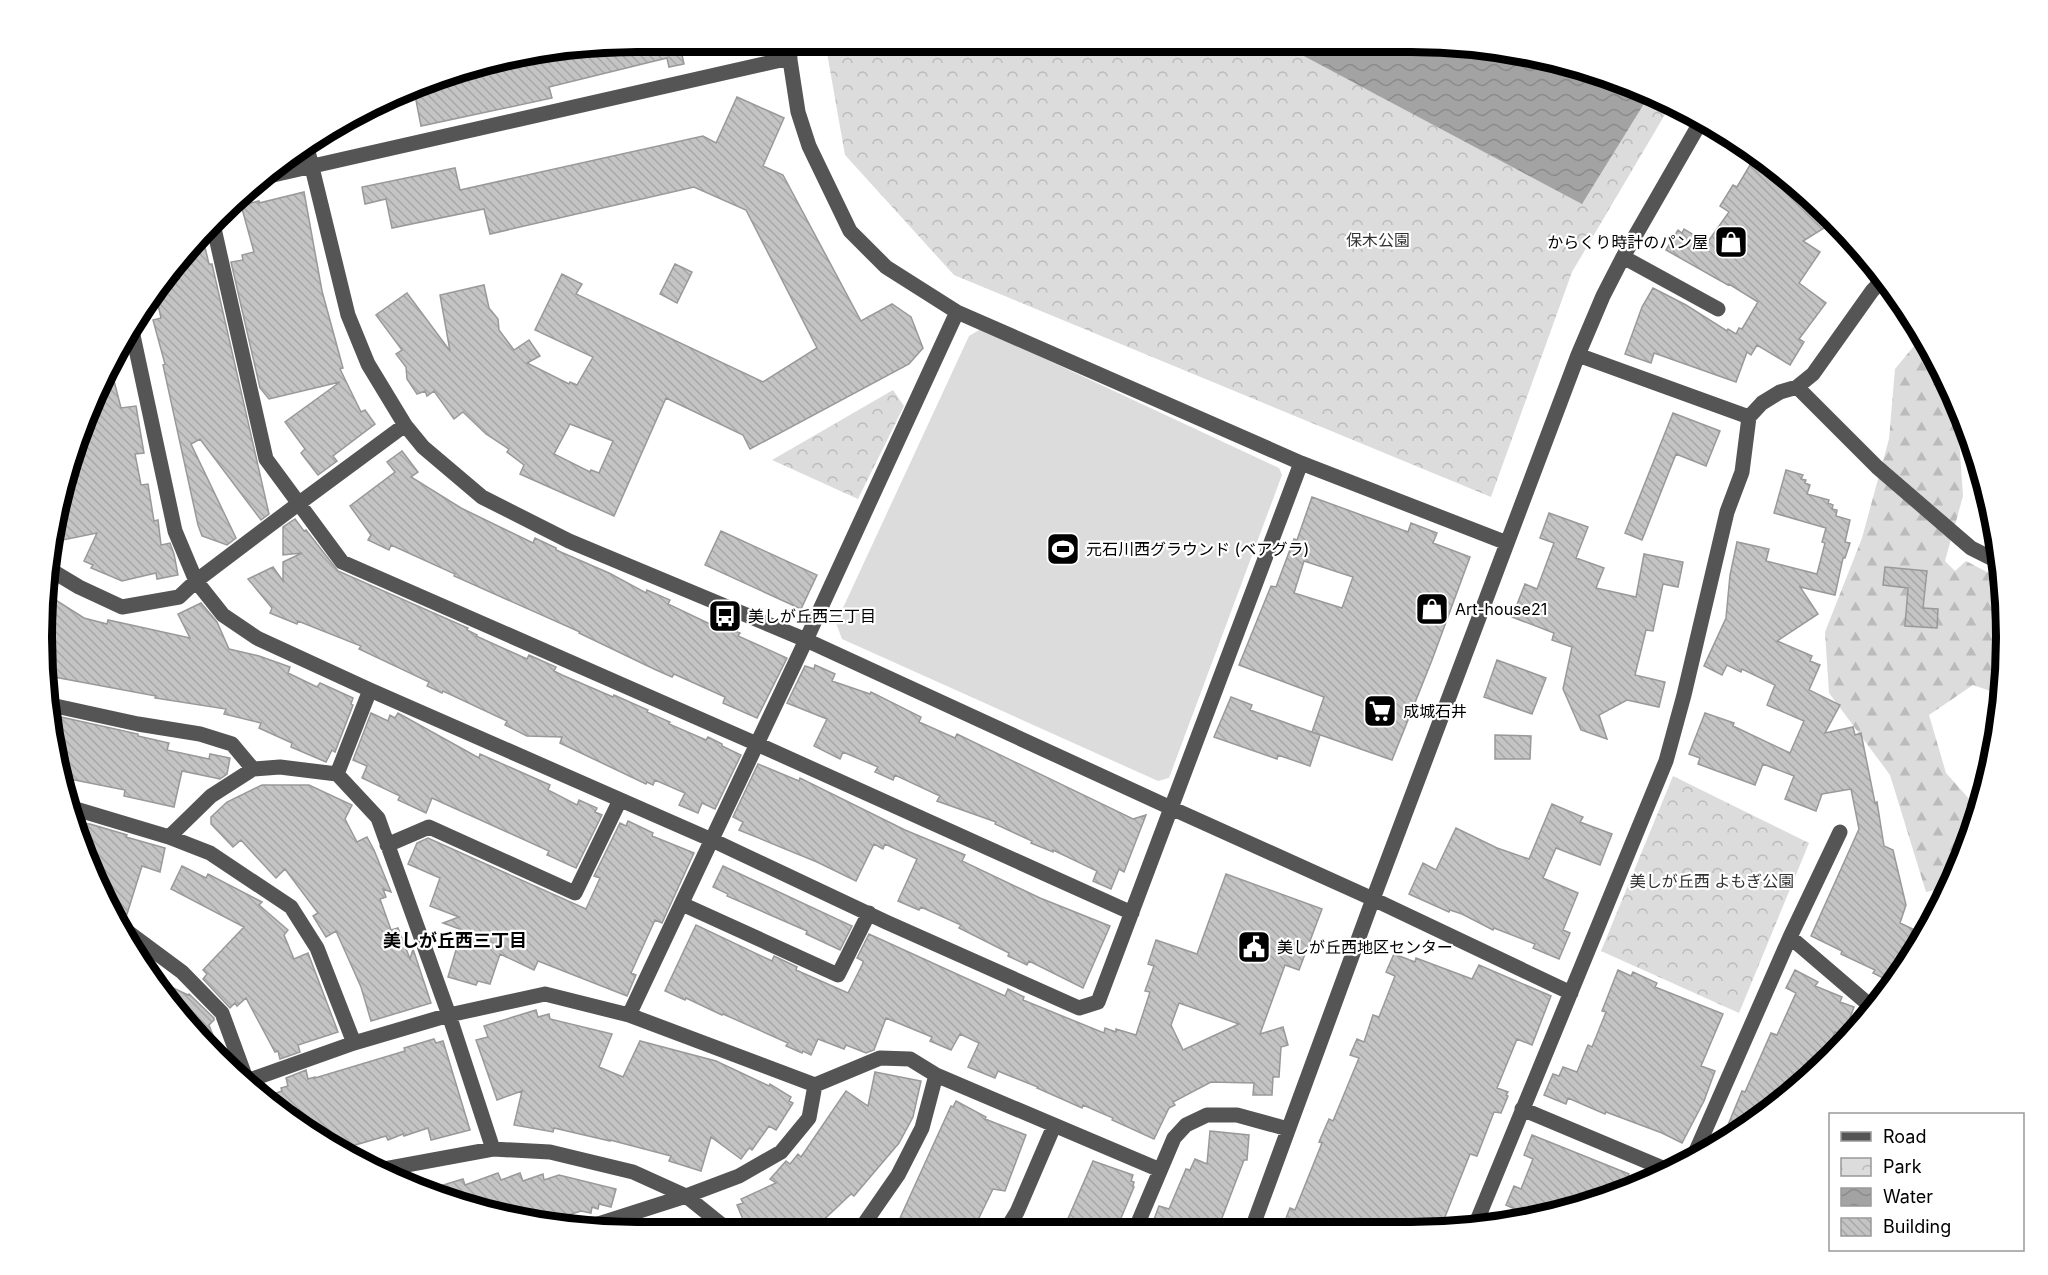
<svg xmlns="http://www.w3.org/2000/svg" width="2048" height="1275" font-family="Inter,'Noto Sans JP',sans-serif">
<defs>
<pattern id="forest-firs" width="22" height="20" patternUnits="userSpaceOnUse" patternTransform="scale(1.5)"><rect width="22" height="20" fill="#dcdcdc"/><path d="M5 1l3.5 6h-7zM16 11l3.5 6h-7z" fill="#bbb"/></pattern>
<pattern id="park-crowns" width="20" height="18" patternUnits="userSpaceOnUse" patternTransform="scale(1.5)"><rect width="20" height="18" fill="#dcdcdc"/><path d="M2 6a3 3 0 1 1 6 0M12 15a3 3 0 1 1 6 0" fill="none" stroke="#bbb"/></pattern>
<pattern id="water-waves" width="16" height="10" patternUnits="userSpaceOnUse" patternTransform="scale(1.5)"><rect width="16" height="10" fill="#a3a3a3"/><path d="M0 5q4-4 8 0t8 0" fill="none" stroke="#8b8b8b"/></pattern>
<pattern id="building-back-hatch" width="6" height="6" patternUnits="userSpaceOnUse" patternTransform="scale(1.5)"><rect width="6" height="6" fill="#c4c4c4"/><path d="M-1 5l2 2M0 0l6 6M5-1l2 2" fill="none" stroke="#a7a7a7"/></pattern>
</defs>
<rect width="100%" height="100%" fill="#fff"/>
<path fill="url(#forest-firs)" d="M1923,335L1962,419L1958,425L1963,496L1945,561L1955,571L1966,561L2002,580L2005,677L2002,695L1973,685L1929,715L1946,773L1979,810L1950,887L1926,892L1890,775L1829,693L1825,632L1862,538L1889,439L1895,369Z"/>
<path fill="url(#park-crowns)" d="M884,47H1488L1639,87L1670,106L1572,272L1491,497L954,275L845,155L827,53Z
M893,390L904,406L858,499L772,460Z
M1673,776L1809,843L1739,1013L1601,951Z"/>
<path fill="#dcdcdc" d="M981,329L1279,468L1282,475L1169,778L1158,781L842,639L836,623L969,336Z"/>
<path fill="url(#water-waves)" d="M1287,47H1488L1639,87L1650,94L1582,204Z"/>
<path fill="url(#building-back-hatch)" stroke="#999" stroke-width="1.5" fill-rule="evenodd" d="M559,47H686V54L682,55L684,64L669,67L667,58L549,87L552,98L421,126L414,90L435,79L528,57V55Z
M737,97L784,118L763,166L783,175L861,321L892,304L911,317L923,348L909,364L750,449L743,435L666,398L614,516L520,474L524,465L507,452L509,449L486,434L463,412L454,419L434,391L427,396L425,391L417,394L407,379L406,367L396,354L402,350L376,315L407,293L450,351L440,295L484,285L489,308L498,319L499,330L514,350L529,340L540,356L527,363L569,384L570,382L577,385L593,357L535,330L562,274L582,284L576,294L763,382L817,348L746,210L694,187L490,234L484,209L392,228L386,199L365,204L362,187L455,168L460,190L703,136L716,143ZM570,424L613,441L599,473L591,470L590,472L554,454Z
M1756,155L1773,165L1834,222L1803,241L1820,252L1799,283L1826,303L1799,339L1804,342L1790,365L1757,345L1751,355L1747,352L1736,382L1654,353L1651,363L1625,354L1642,307L1653,288L1686,305L1727,331L1728,329L1736,334L1739,328L1742,329L1758,302L1729,284L1728,285L1666,250L1678,230L1682,233L1684,229L1707,243L1729,212L1720,206L1733,185L1737,187Z
M304,192L322,291L343,368L340,369L361,412L365,410L375,424L333,456L337,461L318,475L301,453L305,449L285,422L340,382L269,399L260,388L231,262L243,260L242,255L254,252L241,205L259,201V203Z
M202,235L209,264H212L269,514L261,520L200,439L191,444L236,538L227,545L202,536L198,525L163,365L165,364L153,320L161,318L155,291L165,275Z
M675,264L692,272L677,303L660,294Z
M110,365L121,408L136,406L144,453L135,454L141,485L148,484L154,521L158,520L161,545L170,543L174,554L178,575L157,579L156,573L122,581L91,568L93,565L84,561L97,533L63,540L61,533L52,535L53,522L74,446Z
M1673,413L1720,431L1706,466L1676,454L1642,540L1625,533Z
M402,451L418,472L411,477L461,508L533,543L535,538L556,548V550L609,573L646,593L647,590L670,600L668,604L714,626L716,623L740,633L738,636L787,658L757,718L723,703L725,697L674,674L672,677L654,669L579,633L580,632L454,576L455,574L391,545L389,550L368,540L371,535L350,506L395,472L387,462Z
M1786,470L1803,475L1801,479L1806,480L1805,483L1810,485L1807,494L1829,500L1828,503L1833,505L1832,509L1837,510L1836,516L1850,520L1845,542L1850,543L1845,558H1843L1835,595L1800,587L1818,614L1777,641L1812,656L1810,661L1820,665L1809,690L1840,705L1825,733L1853,727L1855,735L1861,733L1875,803L1877,802L1884,846L1893,850L1906,905L1900,923L1913,929L1889,981L1873,973L1875,970L1841,954L1842,951L1811,936L1859,829L1851,789L1822,794L1816,811L1785,799L1794,776L1763,764L1755,785L1698,764L1700,758L1689,754L1705,713L1734,723L1733,726L1790,753L1804,721L1767,705L1775,685L1742,669L1741,672L1727,665L1722,675L1704,666L1726,618L1730,575L1737,542L1769,549L1766,561L1817,574L1825,543L1822,542L1826,528L1774,513Z
M1312,497L1408,532L1411,523L1437,533L1433,543L1470,557L1432,660L1392,760L1312,732L1324,697L1239,665L1271,586L1276,587L1294,539L1297,540ZM1304,561L1353,577L1342,608L1294,593Z
M1549,513L1588,527L1576,558L1604,568L1596,588L1636,597L1644,554L1683,562L1678,587L1663,584L1653,631L1646,630L1635,675L1665,682L1659,707L1627,700L1599,715L1607,739L1581,730L1563,689L1572,647L1552,640L1554,633L1512,617L1525,584L1537,589L1554,543L1540,538Z
M295,519L304,531L306,530L338,571L468,628L467,630L477,635L476,636L527,659L529,655L556,667L554,671L562,675L613,697L614,695L648,710L647,712L670,722L669,724L706,740L708,737L722,744V746L741,755L715,809L702,803L698,813L679,805L685,793L655,780L653,785L647,782L646,784L560,743L562,737L527,736L505,725L507,721L443,691L442,693L427,686L429,682L359,649L361,646L298,621L297,624L270,613L272,608L248,579L273,567L283,581V562L302,553L283,555V527Z
M721,531L817,575L801,609L705,565Z
M1885,567L1927,571L1923,608L1938,609L1937,628L1905,626L1908,588L1883,585Z
M46,594L84,618L107,624L108,620L190,638L178,614L201,603L217,622L229,649L259,656L290,667L288,673L317,687L320,683L353,698L351,704L353,705L335,752L332,750L326,762L291,747L292,743L259,728L261,723L224,714L226,709L155,698L156,696L54,677L47,674L42,638Z
M1497,660L1546,678L1532,714L1484,697Z
M815,665L835,674L832,681L870,694L871,692L921,717L919,722L955,738L957,734L1133,819L1146,815L1124,872L1119,869L1111,889L1093,881L1097,871L1053,850V852L1031,843L1032,841L995,824L996,822L937,801L940,796L895,775L893,780L875,772L878,767L843,752L840,759L814,746L827,719L787,703L805,666L814,669Z
M1231,697L1252,705L1250,710L1320,735L1310,766L1278,755L1277,759L1214,737Z
M371,713L388,721L390,715L395,718L398,713L479,758L480,754L550,785L548,790L577,805L579,800L597,808L595,812L602,815L576,868L547,855L549,851L432,798L426,813L398,800L400,796L362,778L367,766L353,760Z
M52,715L138,734V736L169,743L167,750L209,759L210,754L230,758L227,774L220,779L182,771L174,807L124,796L125,790L60,777Z
M1495,735L1531,736L1530,759H1495Z
M758,764L799,781L800,778L905,830L965,855L962,861L1040,898L1110,926L1083,988L1029,961L1027,965L1008,956L1009,953L959,928L961,925L921,907L919,910L898,901L917,859L885,844L883,849L874,844L856,881L817,862L739,830L743,822L733,817Z
M262,785H309L352,805L345,819L357,842L367,837L374,850L391,892L383,889L386,897L380,899L391,930L398,928L410,959L413,949L431,1003L371,1021L361,987L336,931L326,937L313,916L318,913L285,869L276,878L241,840L233,847L211,824V817L227,802Z
M1552,804L1583,817L1580,822L1612,834L1600,865L1556,848L1543,878L1578,893L1563,930L1570,933L1559,959L1533,948L1535,944L1494,928L1493,930L1462,914L1450,910L1449,912L1409,894L1423,863L1436,870L1456,828L1497,848L1529,859Z
M628,821L653,833L652,836L694,853L662,923L655,920L631,973L636,975L627,996L538,961L534,970L500,954L490,984L478,981L476,985L448,977L462,930L443,923L459,917L430,906L440,878L408,864L417,843L428,838L586,909L600,878L594,876L620,823L626,826Z
M73,823L90,824L124,834L127,835L126,837L165,848L160,872L142,866L127,914L111,909L87,866Z
M182,866L206,878L208,874L262,902L259,905L288,930L284,935L294,959L308,953L338,1032L298,1045L300,1052L280,1059L278,1051L275,1052L246,998L237,1006L235,1003L230,1008L203,979L207,974L203,970L244,927L171,889Z
M723,866L852,926L840,950L806,934L807,931L727,896L728,894L713,887Z
M1226,874L1322,909L1299,970L1285,965L1260,1034L1283,1027L1288,1045L1281,1047L1279,1077H1273L1272,1095H1253L1254,1083L1211,1082L1173,1102L1175,1105L1169,1108L1154,1139L1112,1120L1113,1118L1083,1105L1082,1108L1037,1088L1038,1087L1005,1074L998,1071L995,1078L968,1067L979,1043L960,1034L951,1050L930,1041L932,1037L886,1018L874,1050L866,1053L846,1045L844,1049L818,1039L811,1055L803,1051L802,1053L786,1046L788,1043L723,1014L722,1015L686,998L685,1000L665,991L696,925L772,961L774,956L797,967L796,970L848,993L863,963V961L857,958L869,934L1005,996L1008,989L1024,997L1023,1000L1104,1033L1105,1028L1116,1032V1029L1136,1035L1150,992L1145,991L1154,966L1148,964L1156,940L1197,954ZM1179,1003L1239,1024L1183,1050L1171,1025Z
M1394,954L1415,962L1416,958L1472,979L1479,965L1551,996L1532,1045L1517,1039L1497,1088L1508,1092L1506,1095L1508,1096L1501,1113L1494,1112L1477,1156L1470,1154L1439,1232L1281,1231L1290,1208L1295,1210L1322,1143L1319,1142L1329,1119L1333,1121L1359,1058L1350,1055L1357,1039L1364,1042L1373,1015L1379,1017L1395,976L1386,972Z
M1618,970L1631,976L1633,972L1657,983L1655,987L1723,1014L1701,1066L1715,1071L1704,1101L1682,1143L1662,1133L1606,1112L1605,1114L1568,1098L1566,1104L1544,1095L1553,1074L1559,1076L1563,1067L1577,1072L1588,1045L1592,1047L1606,1012L1602,1011Z
M1795,970L1818,982L1815,986L1842,997L1840,1002L1854,1007L1847,1026L1845,1025L1841,1034L1835,1032L1824,1059L1773,1110L1721,1142L1742,1091L1745,1092L1771,1033L1777,1035L1796,993L1786,988Z
M148,976L188,995L189,994L214,1018V1020L209,1025L223,1061L190,1030Z
M536,1010L538,1017L549,1014L550,1019L612,1034L599,1067L623,1077L640,1041L716,1061L769,1086L770,1084L791,1097L789,1101L793,1103L776,1130L769,1126L752,1150L749,1148L741,1159L711,1137L701,1171L669,1161L671,1156L610,1140V1141L554,1128L553,1132L514,1125L522,1091L497,1100L476,1040L488,1037L484,1026Z
M434,1039L436,1043L443,1041L470,1130L431,1140L428,1128L404,1136L403,1134L388,1140L386,1136L345,1148L343,1141L334,1144L273,1108L270,1095L282,1091L281,1088L288,1086L286,1078L306,1070L308,1079L315,1077V1078L405,1051L404,1048Z
M875,1072L921,1081L913,1117L899,1143L854,1196L851,1194L814,1229H747L737,1205L743,1203L741,1199L776,1183L770,1179L786,1161L790,1164L798,1154L801,1157L846,1091L868,1106Z
M956,1101L986,1117L985,1119L1026,1135L1005,1191L993,1189L973,1230L895,1229L951,1106L953,1107Z
M1210,1131L1249,1135L1247,1160H1244L1217,1231L1150,1230L1159,1206L1169,1209L1186,1169L1190,1170L1195,1159L1207,1164Z
M1532,1135L1629,1174L1627,1179L1641,1184L1565,1213L1535,1218L1506,1205L1514,1186L1521,1189L1533,1159L1524,1155Z
M1093,1161L1133,1175L1131,1181L1134,1182L1133,1186L1134,1187L1116,1230H1063Z
M498,1173L501,1180L520,1173L523,1181L543,1174L544,1180L559,1175L616,1189L611,1207L599,1204L598,1209L592,1207L591,1213L581,1211L542,1223L437,1195L443,1193V1185L463,1179L465,1185Z"/>
<g fill="none" stroke-linecap="round" stroke-linejoin="round">
<path stroke="#555" stroke-width="15" d="M788,47L798,112L809,146L850,231L886,267L957,312L1301,463L1507,543
M306,143L348,315L368,364L405,425L423,447L482,497L569,541L806,640L1171,808L1373,899L1571,993
M260,178L790,58
M213,224L266,459L342,562L757,744L1132,913
M1623,257L1718,309
M131,326L175,531L196,581L223,615L257,638L370,690L712,840L886,922L1079,1008L1098,1002L1301,463
M1578,355L1749,417
M1797,387L1877,467L1971,548L2001,563
M49,569L79,587L122,607L179,597L196,581L298,504L405,425
M51,705L138,724L200,734L232,744L253,769
M337,774L370,690
M68,809L79,810L169,837L210,853L291,907L317,948L354,1043
M169,837L211,796L253,769L280,767L337,774L378,818L449,1015L493,1149
M387,845L429,827L575,893L620,800
M682,904L838,975L869,913
M122,931L128,932L182,972L222,1013L247,1081L354,1043L449,1015L545,994L629,1015L815,1085L880,1058L910,1059L936,1075L1160,1170
M1790,937L1874,1009
M629,1015L806,640L957,312
M1522,1109L1672,1172
M1692,1160L1790,937L1840,832
M379,1170L493,1149L550,1152L633,1172L686,1196L727,1229
M586,1228L686,1196L739,1176L781,1152L809,1118L815,1085
M1474,1228L1666,761L1684,695L1727,512L1742,472L1749,417L1762,403L1780,392L1797,387L1813,374L1872,291L1883,279
M857,1229L864,1224L898,1175L922,1128L936,1075
M1006,1230L1017,1212L1054,1126
M1135,1230L1174,1138L1186,1125L1207,1115H1237L1288,1129
M1251,1231L1373,899L1578,355L1603,296L1623,257L1700,123"/>
</g>
<defs>
<g id="shop-square" transform="scale(1.725)"><rect x="-9" y="-9" width="18" height="18" rx="4" fill="#000" stroke="#fff"/><path d="M-5-2.5h2.3a2.7 3.5 0 0 1 5.4 0H5L5.5 6h-11ZM-1.5-2.5h3a1.5 2.3 0 0 0-3 0Z" fill="#fff"/></g>
<g id="stadium-square" transform="scale(1.725)"><rect x="-9" y="-9" width="18" height="18" rx="4" fill="#000" stroke="#fff"/><path d="M0-5a6.5 5 0 1 0 0 10a6.5 5 0 1 0 0-10ZM-3.5-1.8h7v3.6h-7Z" fill="#fff"/></g>
<g id="bus-square" transform="scale(1.725)"><rect x="-9" y="-9" width="18" height="18" rx="4" fill="#000" stroke="#fff"/><path d="M-5-6H5V4H4V6H2V4H-2V6H-4V4H-5ZM-3.5-4V0h7V-4ZM-3.5 1.2v1.5H-2V1.2ZM2 1.2v1.5H3.5V1.2Z" fill="#fff"/></g>
<g id="supermarket-square" transform="scale(1.725)"><rect x="-9" y="-9" width="18" height="18" rx="4" fill="#000" stroke="#fff"/><path d="M-6-5.5h2.5l.6 2H6L4.5 2H-2.5L-4.4-4H-6ZM-1.5 3.2a1.3 1.3 0 1 0 .1 0ZM3 3.2a1.3 1.3 0 1 0 .1 0Z" fill="#fff"/></g>
<g id="civic-square" transform="scale(1.725)"><rect x="-9" y="-9" width="18" height="18" rx="4" fill="#000" stroke="#fff"/><path d="M-.6-6.5H3V-4.5H.6V-3L4-1V1h2V6H-6V1h2V-1L-.6-3ZM-1.2 2.5V6h2.4V2.5Z" fill="#fff"/></g>
</defs>
<g fill-rule="evenodd">
<use href="#shop-square" x="1731" y="242"/>
<use href="#stadium-square" x="1063" y="549"/>
<use href="#shop-square" x="1432" y="609"/>
<use href="#bus-square" x="725" y="616"/>
<use href="#supermarket-square" x="1380" y="711"/>
<use href="#civic-square" x="1254" y="947"/>
</g>
<g text-anchor="middle" dominant-baseline="central" stroke-width="4.5" stroke-linejoin="round" paint-order="stroke">
<g font-size="16" fill="#333" stroke="#fff">
<text x="1378" y="240">保木公園</text>
<text x="1712" y="881">美しが丘西 よもぎ公園</text>
</g>
<g font-size="16" fill="#000" stroke="#fff" text-anchor="start">
<text x="1708" y="242" text-anchor="end">からくり時計のパン屋</text>
<text x="1086" y="549">元石川西グラウンド (ベアグラ)</text>
<text x="1455" y="609">Art-house21</text>
<text x="748" y="616">美しが丘西三丁目</text>
<text x="1403" y="711">成城石井</text>
<text x="1277" y="947">美しが丘西地区センター</text>
</g>
<g font-size="18" font-weight="bold" fill="#000" stroke="#fff">
<text x="455" y="940">美しが丘西三丁目</text>
</g>
</g>
<path d="M0 0H2048V1275H0ZM637 52H1411A585 585 0 0 1 1996 637V637A585 585 0 0 1 1411 1222H637A585 585 0 0 1 52 637V637A585 585 0 0 1 637 52Z" fill="#fff" fill-rule="evenodd"/>
<path fill="none" stroke="#000" stroke-width="8" d="M637 52H1411A585 585 0 0 1 1996 637V637A585 585 0 0 1 1411 1222H637A585 585 0 0 1 52 637V637A585 585 0 0 1 637 52Z"/>
<rect x="1829" y="1113" width="195" height="138" fill="#ffffff" stroke="#999999" stroke-width="1.5"/>
<rect x="1841" y="1132" width="30" height="9" fill="#555555" stroke="#999999" stroke-width="1.5"/>
<text x="1883" y="1143" font-size="18" fill="#000000">Road</text>
<rect x="1841" y="1158" width="30" height="18" fill="url(#park-crowns)" stroke="#999999" stroke-width="1.5"/>
<text x="1883" y="1173" font-size="18" fill="#000000">Park</text>
<rect x="1841" y="1188" width="30" height="18" fill="url(#water-waves)" stroke="#999999" stroke-width="1.5"/>
<text x="1883" y="1203" font-size="18" fill="#000000">Water</text>
<rect x="1841" y="1218" width="30" height="18" fill="url(#building-back-hatch)" stroke="#999999" stroke-width="1.5"/>
<text x="1883" y="1233" font-size="18" fill="#000000">Building</text>
</svg>
